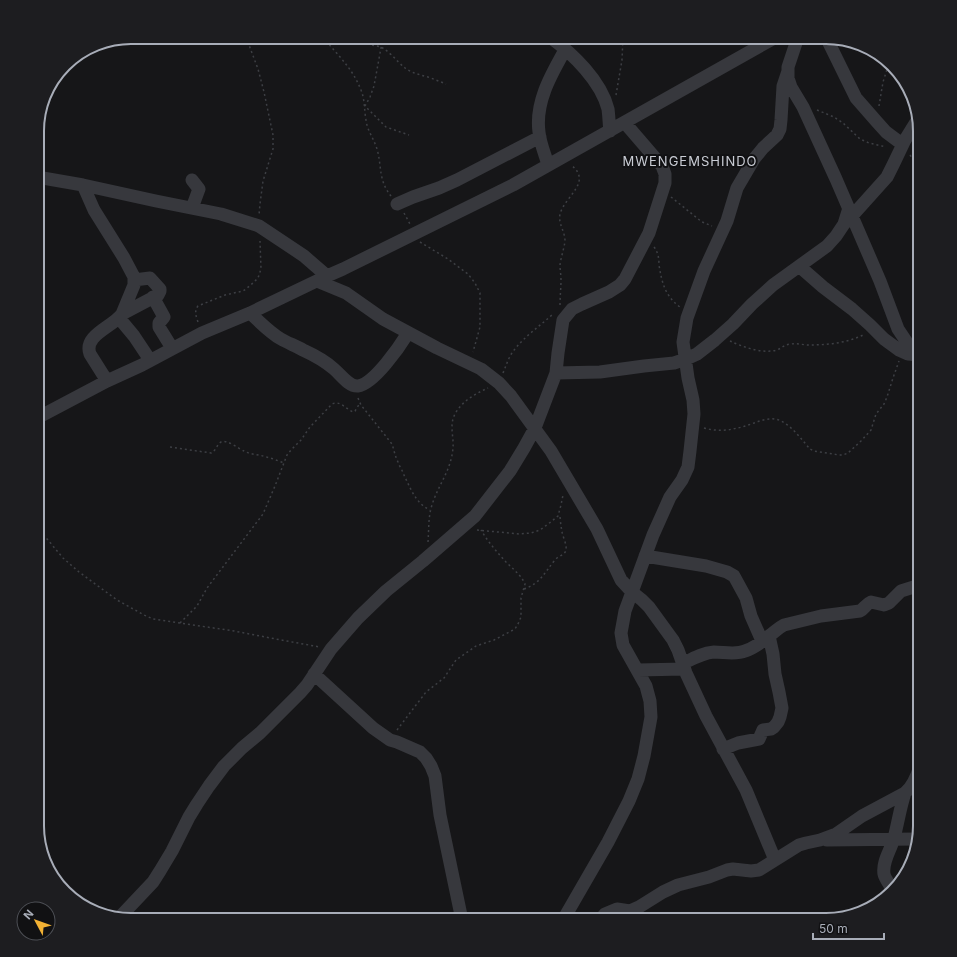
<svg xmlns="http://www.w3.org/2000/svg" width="957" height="957" font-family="Inter,sans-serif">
<rect width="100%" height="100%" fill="#161618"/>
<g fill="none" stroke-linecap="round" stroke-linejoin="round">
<path stroke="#3d3f44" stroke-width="1.5" stroke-dasharray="2 3" stroke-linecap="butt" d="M246,37L258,69L264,92L273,135V149L263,181L260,204L259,215
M323,37C337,55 352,67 361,90C365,100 364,109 366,120C367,130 374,139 377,149C382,166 378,180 391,196
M338,37L376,46C386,46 397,62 405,68C413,74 422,75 431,78C436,80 441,82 446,84
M383,37L374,86L370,97L365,106L386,127L409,135
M616,95L622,60L623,37
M879,106L883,82L889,63
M817,110L834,117L843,123L860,139L869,143L886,147
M910,155L912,158L920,165
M671,197L702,222L712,226
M404,213L410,224
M420,242L448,259L468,274L475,283L480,293V327L473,352
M654,247C658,252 659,258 659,265C662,283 665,296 680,307
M560,305C560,296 561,288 561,280C561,275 560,270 560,265C561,257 564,249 565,241C565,231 558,224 560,214C565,196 593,182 571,165
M198,322C196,316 194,311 198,306L225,295L243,291L246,289L253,283L258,278L261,269L260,241
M730,341C743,347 762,354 777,350C782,348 785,344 791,344C797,343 803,345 809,345C827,345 847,343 863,335
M503,373C506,366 508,359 512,353C523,337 539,327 553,314
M358,398L361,405L392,444C394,450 395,456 398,462C399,466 402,469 403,473C410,487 415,503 430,510
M704,428C715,431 726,431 737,428C752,426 767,414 781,421C793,427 802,440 810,449L814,451L839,455H843L848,453L861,441L871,430L876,414L884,404L887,397L893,378L899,361
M170,447L211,453C216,451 217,444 221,442C227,439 239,449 244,451C251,455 258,454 266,457C272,458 278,461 284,463
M37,527L63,558L79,572L117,600L144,615L153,619L234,631L281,640L320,647
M477,530L519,534L531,533L540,530L552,521L558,516L561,505L563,495
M428,542C429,530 428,517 432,505C438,485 451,471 453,448C454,437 449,425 455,414C462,401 475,394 488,388
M524,589C541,583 544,573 555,560C558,556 565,555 566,550C567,545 563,537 562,532C561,526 560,520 560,514
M180,623L197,606L207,588L263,514L275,486L287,455L291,450L301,440L310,427L332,404C340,400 346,409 353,412L355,411L360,403
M397,730L426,692L444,678L456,660L476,646L494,640L515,629L518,624L521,617V598L525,584C521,575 513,569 506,562C497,552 488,542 481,530
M917,795L920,799"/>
<path stroke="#37383d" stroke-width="13" d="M550,37C573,54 601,81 608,109C609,116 609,124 610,131
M798,37L788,67V78L791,87L803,107L836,179L880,281L898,329L908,344L920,354
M826,37L856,98L877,122L886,132L902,144
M548,165C545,154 540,143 539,132C535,102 551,75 565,50
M37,177L83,185L156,201L221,214L259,226L304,256L327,276
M192,180L199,189L192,208
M83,185L94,210L124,258L134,277V285L122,314C113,327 83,335 90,354L107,381
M397,204L413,197L439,188L457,180L540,137
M852,216L887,177L893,165L905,140L918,119
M799,266L823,287L852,309L870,325L884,339L899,350L908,354L920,355
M317,281L346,293L383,319L437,348L481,369L499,383L511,396L551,451L597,529L621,580L632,592L642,600L649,607L673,640L678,650L686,673L706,716L746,790L775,860
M153,297L164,317L159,323V327L172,348
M250,313C260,322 269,332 281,339C288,343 296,346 303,350C314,355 325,361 334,369C341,375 349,387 358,386C374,384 400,346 408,333
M122,314L158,295L160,291V289L150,278L134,280
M119,318L134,336L150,360
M556,373L600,372L644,366L674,363L686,359L697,354L715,340L733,324L752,304L773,285L827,246L836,236L844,224L849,208
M37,418L107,381L142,365L202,333L250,313L327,276L343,269L513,185L776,37
M645,556L706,566L727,572L734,576L746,598L751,616L762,641
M682,664C692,659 702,653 714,652C724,652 736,655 745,651C754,648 762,642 769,636C775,632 778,628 784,625L821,616L860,611C864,609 866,604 871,602L884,605L889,603L901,591L920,585
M638,670L684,669
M314,674L373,728L390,740L397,742L420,752L426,758L431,766L435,776L440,815L462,920
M723,749L738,743L759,739L763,730L771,729L774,727L778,722L780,717L782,708L779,692L775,674L773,654L769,636
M827,840L917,839
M893,890C890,885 885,879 884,874C882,861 891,850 894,838C898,823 900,808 905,793
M119,918L153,882L160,871L172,851L189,817L197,804L209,786L224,766L242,748L260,733L300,693L307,685L331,649L358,618L386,591L423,561L475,516L510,471L524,448L535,428L556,373L558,353L563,320L572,309L582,304L609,292L620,285L625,279L649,233L665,183V174L662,166L625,123
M563,920L608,842L629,801L638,779L644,756L651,717L650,701L646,686L623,645L621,633L625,611L653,535L670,497L682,480L688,467L690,451L694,414L693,400L688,378L683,342L687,318L704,271L727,221L737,188L754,159L763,148L777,135L780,129L781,120L783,86L788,71
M600,920L605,914L617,909L630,911L639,907L663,892L678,885L709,877L727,870L733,869L751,871L759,870L799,845L806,843L820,840L836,834L862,816L905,793C913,786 917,776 920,766"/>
</g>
<g text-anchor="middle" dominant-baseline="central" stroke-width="4" stroke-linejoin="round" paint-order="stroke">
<g font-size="13" letter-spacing="1" fill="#c9ccd4" stroke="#111113">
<text x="690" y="161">MWENGEMSHINDO</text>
</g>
</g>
<path d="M0 0H957V957H0ZM131 44H826A87 87 0 0 1 913 131V826A87 87 0 0 1 826 913H131A87 87 0 0 1 44 826V131A87 87 0 0 1 131 44Z" fill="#1d1d20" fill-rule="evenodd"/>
<path fill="none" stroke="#a8adb8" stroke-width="2" d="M131 44H826A87 87 0 0 1 913 131V826A87 87 0 0 1 826 913H131A87 87 0 0 1 44 826V131A87 87 0 0 1 131 44Z"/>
<g transform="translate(36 921) rotate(311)"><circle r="19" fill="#111113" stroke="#4d4f55"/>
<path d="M0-3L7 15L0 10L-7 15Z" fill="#f2b134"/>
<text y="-6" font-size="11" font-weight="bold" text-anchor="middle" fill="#a8adb8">N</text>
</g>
<path d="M813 933v6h71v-6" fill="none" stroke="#a8adb8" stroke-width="2"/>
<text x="819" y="933" font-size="12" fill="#a8adb8" stroke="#111113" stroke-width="3" paint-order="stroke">50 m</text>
</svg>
